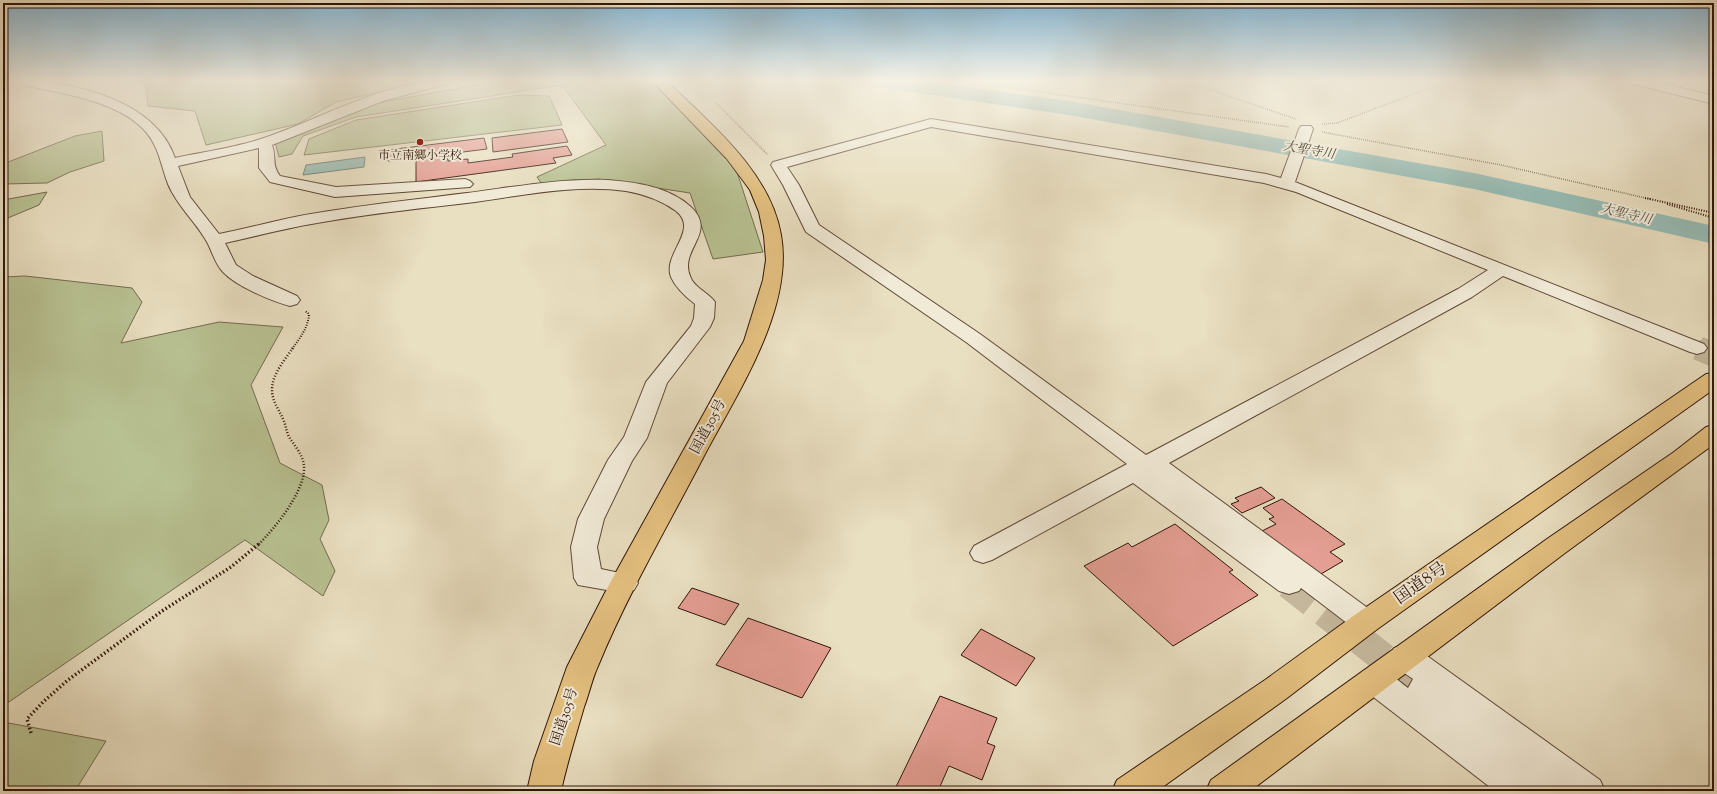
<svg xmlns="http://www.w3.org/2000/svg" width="1717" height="794" font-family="'Sorts Mill Goudy','Noto Serif JP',serif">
<rect width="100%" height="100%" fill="#e9dfc1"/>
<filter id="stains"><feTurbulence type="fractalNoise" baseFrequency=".005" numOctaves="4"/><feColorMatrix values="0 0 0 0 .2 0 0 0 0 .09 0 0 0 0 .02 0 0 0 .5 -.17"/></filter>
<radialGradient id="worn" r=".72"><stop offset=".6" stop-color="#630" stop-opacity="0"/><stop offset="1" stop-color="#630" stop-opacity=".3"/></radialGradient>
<path fill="#b8c192" stroke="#746b4d" d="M127,81H429L336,102L298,124L206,145L195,111L148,106L146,84Z
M499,81H655L735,166L763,252L713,259L690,193L599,179L541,183L537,177L606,145L562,85L356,117L303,136L292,154L279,157L275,142L366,105Z
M519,95L549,96L562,125L304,155L309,139L356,120Z
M102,131L104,161L70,172L47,183L3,184V164L75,136Z
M47,192L39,205L3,220V200Z
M25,276L132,288L142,302L121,343L219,322L283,327L251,385L280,463L322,485L329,520L320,539L335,571L323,596L245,540L3,706V277Z
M3,722L106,741L75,791H3Z"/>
<path fill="#97bcb5" stroke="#6e7970" d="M365,157L364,167L303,175L306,165Z"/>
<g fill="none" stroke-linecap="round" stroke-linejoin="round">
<path fill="#97bcb5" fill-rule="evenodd" d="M866,81H921L1069,101L1474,173L1714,226V244L1474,189L1069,115L876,87L869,85Z"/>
</g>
<path fill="#e49e93" stroke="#301508" d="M562,129L568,142L493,152L492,138Z
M484,138L487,149L447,154L448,161L468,159V163L513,157L512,154L567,146L572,155L553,158L556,163L416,182V157L388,161V150Z
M1261,487L1275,498L1242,513L1231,504L1239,501L1235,498Z
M1282,499L1345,544L1330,552L1343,561L1321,574L1284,547L1282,548L1260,532L1276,524L1269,519L1274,517L1263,508Z
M1175,524L1233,570L1229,572L1258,595L1173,646L1084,566L1128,543L1132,547Z
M692,588L739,604L725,625L678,608Z
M748,618L831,648L802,698L716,665Z
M981,629L1035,658L1016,686L961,655Z
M940,696L997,718L987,743L995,746L982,780L949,766L938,791H894Z
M1714,783V791H1699Z"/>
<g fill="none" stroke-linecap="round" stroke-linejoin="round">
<path stroke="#c4b79c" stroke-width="18" stroke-dasharray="18 9" stroke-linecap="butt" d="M1697,348L1700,349"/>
<path stroke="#c4b79c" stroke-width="24" stroke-dasharray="24 12" stroke-linecap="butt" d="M1698,348L1714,355"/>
<path stroke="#c4b79c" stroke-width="30" stroke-dasharray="30 15" stroke-linecap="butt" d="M1289,584L1423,689"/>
<g stroke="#5e4836" stroke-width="2">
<path id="minor" d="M17,81C71,81 155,99 175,158C203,152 234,148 261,139C322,119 382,81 448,81L446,84L383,101L272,145C277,159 271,163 280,176L336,187L465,179L470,181L473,184L470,187L335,197L270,182L259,168V148L178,166L190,197L219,234C254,227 288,217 323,212C371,204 419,199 467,193C514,187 561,178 608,180C635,182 670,187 691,207C718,233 679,249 690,276C694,288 708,292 715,302L714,318L710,327L667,383L647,438L632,461L604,519L597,547L601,569L634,576L638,583L634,590L624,593L578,585L574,578L571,547L578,519L608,460L624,437L646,382L691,326L694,318L695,304C686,297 676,288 671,277C662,254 700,230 676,211C661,200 643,194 626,191C576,184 525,195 475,202C425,208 373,213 323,222C290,227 257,236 225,243L236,265L253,276L297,296L300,300L297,304L290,306C271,301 236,286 223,272C215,264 212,251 207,242C196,222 177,206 168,184C161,166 159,147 146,132C120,101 60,93 23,85Z
M1631,81H1652L1714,96V104L1633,84Z
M931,119L1266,174L1281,178L1299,129L1301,126H1311L1313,129L1295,182L1704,344L1707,348L1704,352L1697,354L1690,352L1503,276L1472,297L1169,463L1376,614L1380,622L1376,630L1366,633L1356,630L1301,588L1299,591L1289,594L1279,591L1133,483L992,560L983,563L974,560L970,553L974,546L1127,464L966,342L806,232L783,185L771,165L773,162ZM931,127L1264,183L1296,192L1488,270L1458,289L1146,455L980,334L819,225L799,185L787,167Z
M1405,645L1416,648L1600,780L1605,791H1495L1363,689L1359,680L1363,671C1383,664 1393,677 1408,688L1413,679L1394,666L1390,657L1394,648Z"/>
</g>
<g stroke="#301508" stroke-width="2">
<path id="highway" d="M652,81H666L676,90C718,130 771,176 781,235C794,308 738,392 705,454C669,524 628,593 598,666C592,679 589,694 584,707C576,735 567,763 561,791H527L534,761L567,667L610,583L744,341L763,280L766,260L764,236L759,212L750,190L727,159Z
M1714,373V389L1376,630L1287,698L1157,791H1112L1117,780L1265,680L1356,614L1706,374Z
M1714,425V444L1565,553L1250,791H1206L1211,780L1547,539L1674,452L1706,427Z"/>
</g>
<path stroke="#301508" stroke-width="1.5" stroke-dasharray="0.5 1.5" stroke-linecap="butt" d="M963,81L1289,127
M1184,81L1296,119
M716,103L768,155
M1322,124L1337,123L1448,81
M1322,132L1501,165L1650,199"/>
<path stroke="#301508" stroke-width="2" stroke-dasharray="1 1.5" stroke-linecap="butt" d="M1645,198L1714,213
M1667,204L1714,218
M292,349C300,338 308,328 309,314L305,311"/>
<path stroke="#301508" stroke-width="2.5" stroke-dasharray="1 2" stroke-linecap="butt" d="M259,544C275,528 306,490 304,466C303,455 295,446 289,437C286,431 286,425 283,419C280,412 275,405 273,397C268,379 283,362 293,348"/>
<path stroke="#301508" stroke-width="3.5" stroke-dasharray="1.5 2.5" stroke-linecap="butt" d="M31,733L27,719L43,702L68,680L162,611L231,567L260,543"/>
<use href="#minor" fill="#f1ead7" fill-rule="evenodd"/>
<use href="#highway" fill="#e4c080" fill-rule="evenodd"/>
</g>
<linearGradient id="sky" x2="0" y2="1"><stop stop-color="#87b7d4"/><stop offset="0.42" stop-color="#f5f1e3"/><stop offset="1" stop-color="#f5f1e3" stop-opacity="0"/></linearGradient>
<rect width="1717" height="192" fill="url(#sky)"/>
<circle fill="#8f2418" stroke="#f1ead7" stroke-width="1.5" cx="420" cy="142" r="4"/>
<g text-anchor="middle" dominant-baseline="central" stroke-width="4" stroke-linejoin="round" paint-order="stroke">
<g font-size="12" fill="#301508" stroke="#f1ead7">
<text x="420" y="156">市立南郷小学校</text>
</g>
<g font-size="13" font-style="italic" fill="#544f45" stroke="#f1ead7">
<text transform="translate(1309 151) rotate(10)">大聖寺川</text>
<text transform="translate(1626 215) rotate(13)">大聖寺川</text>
</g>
<g font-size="14" fill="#301508" stroke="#f1ead7">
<text transform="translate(709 427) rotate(-62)">国道305号</text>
<text transform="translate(565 717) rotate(-72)">国道305号</text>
</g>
<g font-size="17" fill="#301508" stroke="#f1ead7">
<text transform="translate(1421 584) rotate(-35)">国道8号</text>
</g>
</g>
<rect width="1717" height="794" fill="none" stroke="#e9dfc1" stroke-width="16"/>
<rect x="4" y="4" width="1709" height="786" fill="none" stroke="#301508" stroke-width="2"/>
<rect x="8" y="8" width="1701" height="778" fill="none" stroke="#301508"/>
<rect width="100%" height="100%" filter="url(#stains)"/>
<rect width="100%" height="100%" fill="url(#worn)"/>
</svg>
